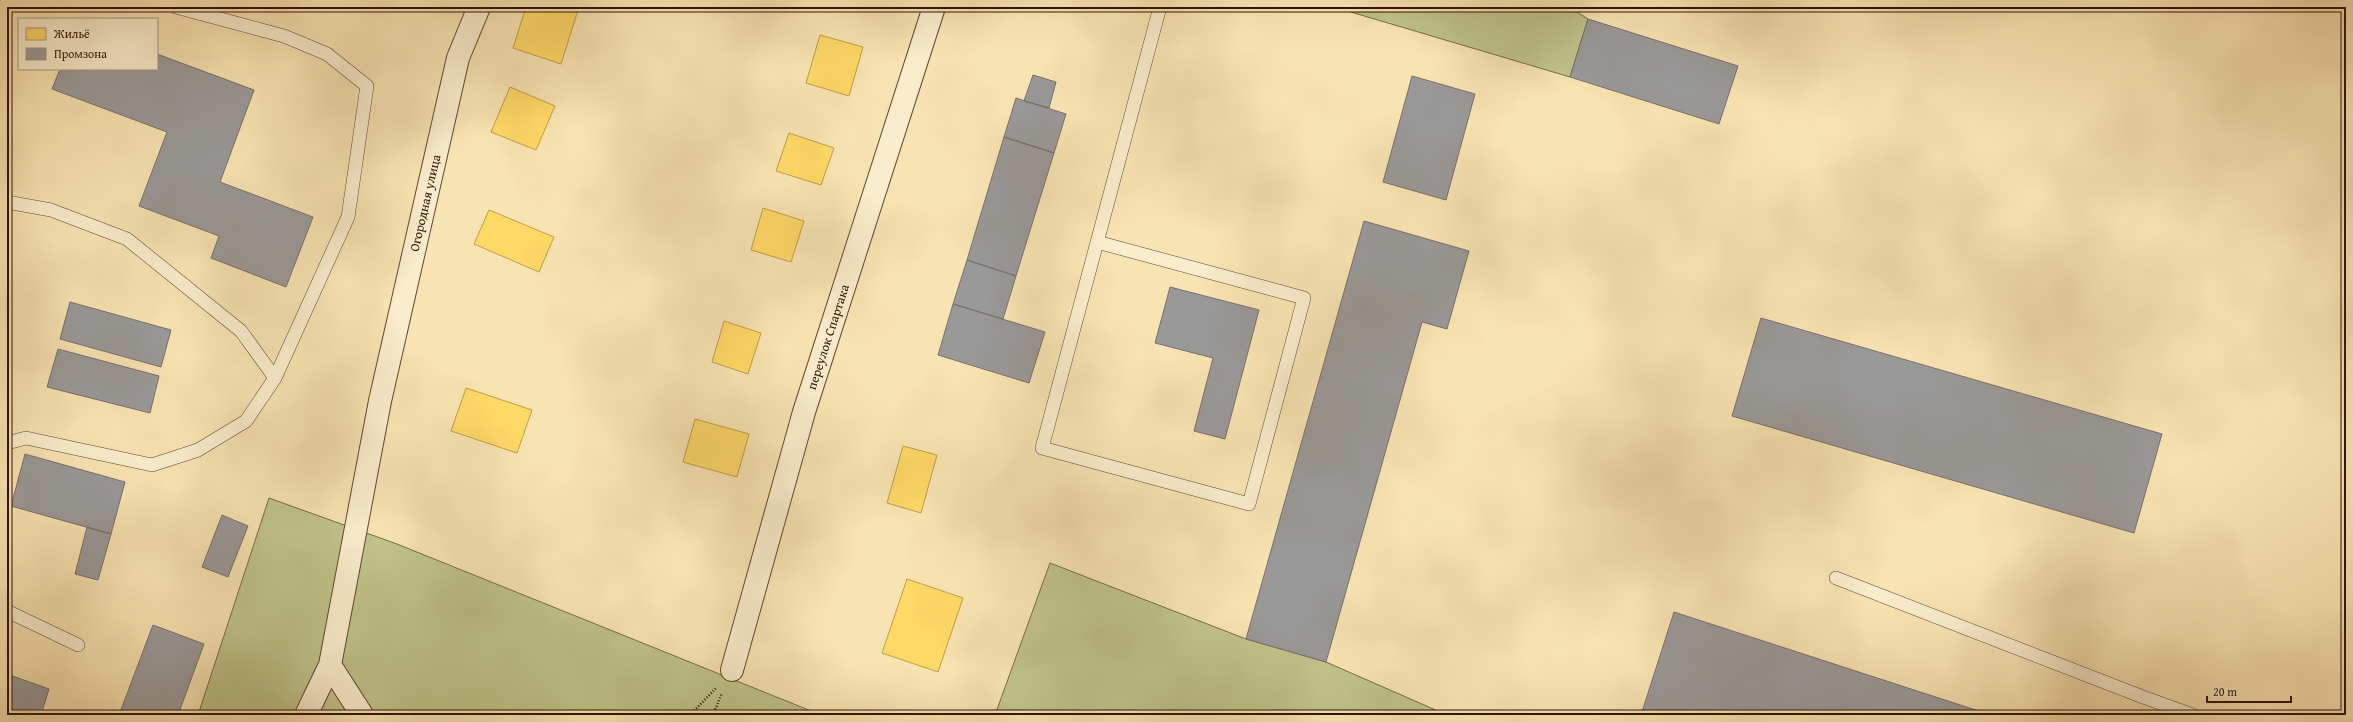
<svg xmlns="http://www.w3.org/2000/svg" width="2353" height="722" font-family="'Gentium Book Plus',serif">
<rect width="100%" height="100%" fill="#f8e4b2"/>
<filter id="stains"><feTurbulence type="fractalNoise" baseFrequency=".005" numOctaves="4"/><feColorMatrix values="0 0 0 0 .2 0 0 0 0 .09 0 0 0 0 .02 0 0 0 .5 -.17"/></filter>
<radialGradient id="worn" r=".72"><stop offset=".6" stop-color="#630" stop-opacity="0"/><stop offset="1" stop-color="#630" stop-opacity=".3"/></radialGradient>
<path fill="#bfc48a" stroke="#776b46" d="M1334,7H1569L1588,19L1570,77Z
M269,498L397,544L821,715H198Z
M1050,563L1246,639L1326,662L1447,715H995Z"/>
<path fill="#ffd966" stroke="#c19d48" d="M526,7H579L561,64L513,48Z
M820,35L863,47L849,96L806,83Z
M510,87L555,106L536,150L491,132Z
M789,133L834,148L821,185L776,171Z
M763,208L804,221L791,262L751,250Z
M489,210L554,237L539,272L474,244Z
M724,321L761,333L748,374L712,362Z
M466,388L532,410L517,453L451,431Z
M695,419L749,434L737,477L683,462Z
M903,446L937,455L921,513L887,503Z
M907,579L963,598L938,672L882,653Z"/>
<path fill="#999" stroke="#79706c" d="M1588,19L1738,66L1719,124L1570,77Z
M157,54L254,90L220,182L313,217L286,287L211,258L219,236L139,206L167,132L52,89L60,69H157Z
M1033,75L1056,82L1049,108L1024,101Z
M1412,76L1475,94L1446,200L1383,182Z
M1016,98L1066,114L1054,153L1004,137Z
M1004,137L1054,153L1016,276L967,260Z
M1364,221L1469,251L1447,329L1422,322L1326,662L1246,639Z
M967,260L1016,276L1003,319L953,304Z
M1170,287L1259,310L1225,439L1194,431L1213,358L1155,343Z
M70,302L171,330L161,367L60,339Z
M953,304L1045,332L1029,383L938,355Z
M1761,318L2162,434L2134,533L1732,416Z
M58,349L159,376L150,413L47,387Z
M25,454L125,482L111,534L11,506Z
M222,515L248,526L228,577L202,567Z
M87,527L111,534L98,580L75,574Z
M1674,612L1991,715H1641Z
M153,625L204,644L178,715H119Z
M7,674L49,689L41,715H7Z"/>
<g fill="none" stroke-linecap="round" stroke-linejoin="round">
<g stroke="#61462e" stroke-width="14">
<path id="lane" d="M176,7L284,36L327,54L367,86L348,217L275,378
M7,202L51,210L127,239L241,331L275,378L246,421L198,450L152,465L26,438L7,443
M1097,242L1304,298L1249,504L1042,448L1160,7
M1836,578L2143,697L2193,715
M7,611L78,645"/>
</g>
<g stroke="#61462e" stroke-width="24">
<path id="street" d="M330,665L362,715
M732,670L804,412L934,7
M306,715L330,665L380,401L458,58L479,7"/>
</g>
<path stroke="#2f1202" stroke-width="2.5" stroke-dasharray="1 2" stroke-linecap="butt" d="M690,715L716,688
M713,715L722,693"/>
<use href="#lane" stroke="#faedcd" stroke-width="13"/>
<use href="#street" stroke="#faedcd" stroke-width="22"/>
</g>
<g text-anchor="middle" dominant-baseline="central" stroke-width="4" stroke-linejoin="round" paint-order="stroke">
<g font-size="13" fill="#2f1202" stroke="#faedcd">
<text transform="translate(425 203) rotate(-77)">Огородная улица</text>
<text transform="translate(828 337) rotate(-72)">переулок Спартака</text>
</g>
</g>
<rect width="2353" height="722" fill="none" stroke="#f8e4b2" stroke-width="24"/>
<rect x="8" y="8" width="2337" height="706" fill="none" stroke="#2f1202" stroke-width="2"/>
<rect x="12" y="12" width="2329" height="698" fill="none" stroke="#2f1202"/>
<rect x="18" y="18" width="140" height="52" fill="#faedcd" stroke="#a9957c"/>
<rect x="26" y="28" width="20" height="12" fill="#ffd966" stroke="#a9957c"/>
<text x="54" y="38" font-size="12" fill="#2f1202">Жильё</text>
<rect x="26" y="48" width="20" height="12" fill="#999999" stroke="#a9957c"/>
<text x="54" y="58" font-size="12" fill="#2f1202">Промзона</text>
<path d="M2207 696v6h84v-6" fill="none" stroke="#2f1202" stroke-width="2"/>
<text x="2213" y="696" font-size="12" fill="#2f1202" stroke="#faedcd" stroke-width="3" paint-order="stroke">20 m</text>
<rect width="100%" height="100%" filter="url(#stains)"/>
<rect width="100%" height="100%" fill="url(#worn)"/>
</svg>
